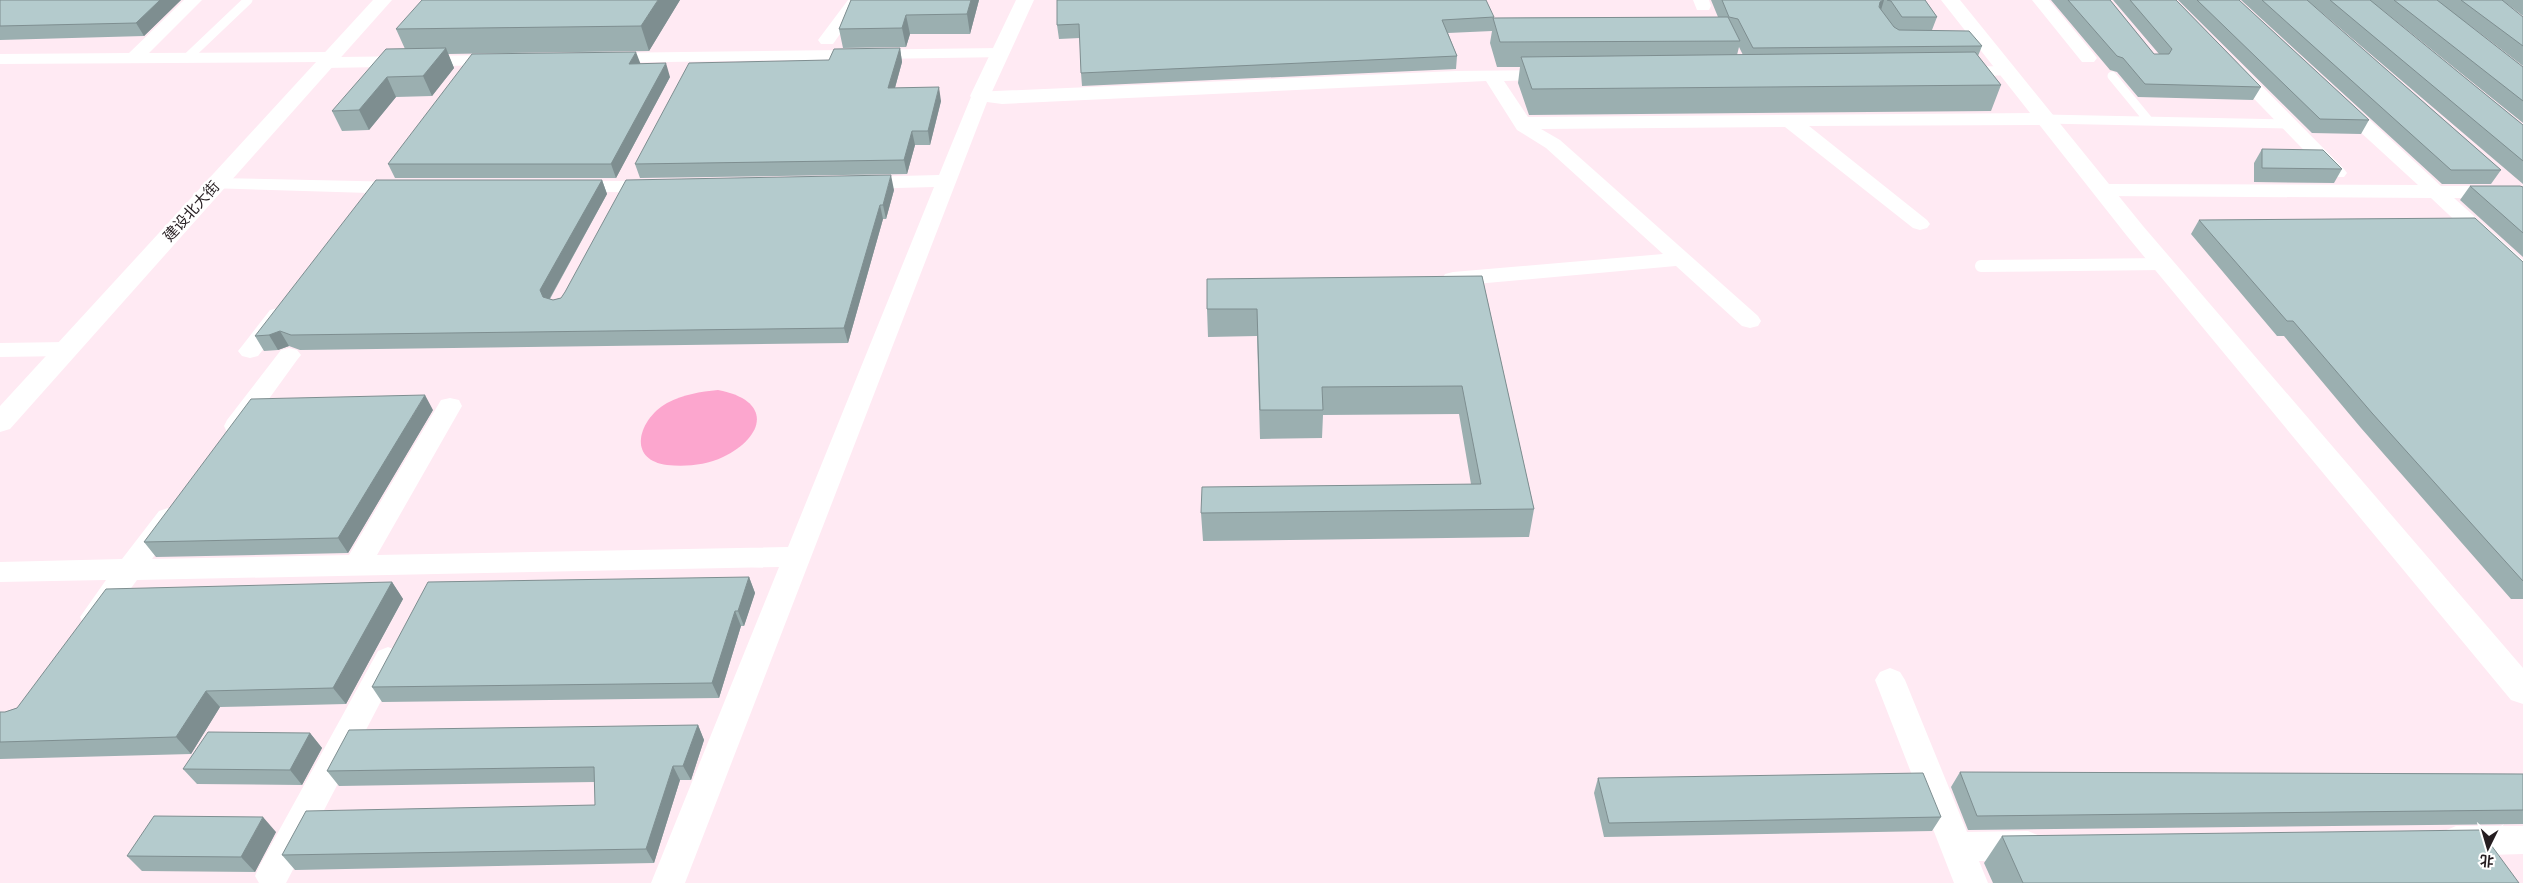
<svg xmlns="http://www.w3.org/2000/svg" width="2523" height="883" font-family="'Asap Condensed','Noto Sans SC',sans-serif">
<rect width="100%" height="100%" fill="#ffeaf3"/>
<path fill="#fca6ce" d="M718,390C772,400 766,436 723,457C706,465 686,467 667,465C625,459 640,418 667,403C684,394 700,392 718,390Z"/>
<g fill="none" stroke-linecap="round" stroke-linejoin="round">
<path stroke="#fff" stroke-width="9" d="M187,58L248,0
M2112,76L2149,121
M2045,119L2288,124"/>
<path stroke="#fff" stroke-width="12" d="M1981,266L2163,264"/>
<path fill="#fff" fill-rule="evenodd" d="M184,0H202L149,53L331,52L337,53L340,57L500,55L506,56L509,60L506,64L500,65L325,68L319,67L317,62L0,64V54L129,53Z
M848,0H864L833,44H821L818,40Z
M1693,0H1709L1711,6L1709,10H1697Z
M2032,0H2049L2094,54L2097,58L2094,62H2082Z
M1000,48L1006,49L1009,53L1006,57L603,63L597,62L594,58L597,54L603,53Z
M2234,63L2240,64L2344,169L2347,173L2344,177H2330L2228,72L2225,68L2228,64Z
M2006,66L2012,67L2015,71L2012,75L1955,77L1949,76L1946,72L1949,68L1955,67Z
M1552,70L1558,71L1561,75L1558,79L1504,81L1528,117L2045,113L2052,115L2054,119L2052,123L2045,125L1809,126L1927,220L1930,224L1927,228L1920,230L1913,228L1785,127L1541,129L1560,140L1758,316L1761,321L1758,326L1750,328L1742,326L1676,266L1453,286L1445,284L1442,279L1445,274L1453,272L1663,254L1546,148L1517,130L1486,81L1002,104L987,102L685,883H651L779,567L137,580L104,625L94,628L84,625L80,617L106,580L0,582V562L122,559L159,511L168,508L177,511L181,518L152,559L349,555L441,400L450,398L459,400L462,406L377,555L788,547L934,187L860,189L853,187L850,183L853,179L860,177L939,175L973,92L1456,71Z
M2341,98L2348,100L2441,186H2523V198H2454L2523,260V279L2515,277L2431,198L2102,196L2095,194L2092,190L2095,186L2102,184L2418,185L2334,108L2332,104L2334,100Z
M215,178L403,182L410,184L413,188L410,192L403,194L208,188L205,184L208,180Z
M570,181H655L662,183L665,187L662,191L655,193L563,191L560,187L563,183Z
M278,308L286,310L289,315L286,320L258,356L250,358L242,356L238,351L242,346L270,310Z
M66,342L74,344L78,349L74,354L66,356L0,357V343Z
M289,348L297,350L301,355L297,360L245,432L236,434L227,432L224,426L227,420L281,350Z
M388,647L398,651L403,659L286,883H259L255,876L260,865L378,651Z
M1890,668L1900,672L1905,680L1967,832L2028,831L2040,836L2044,846L2040,856L2028,861H1979L1988,883H1954L1875,680L1880,672Z
M2456,826H2523V854L2456,856L2444,851L2440,841L2444,831Z"/>
<path fill="#fff" fill-rule="evenodd" d="M1016,0H1034L990,96L987,100L980,102L973,100L970,96Z
M1941,0H1960L2143,226L2523,668V704L2511,700L2127,236Z"/>
<path fill="#fff" fill-rule="evenodd" d="M373,0H392L10,429L0,432V406Z"/>
</g>
<path fill="#9bafb0" fill-rule="evenodd" d="M0,0H181L144,36L0,40Z
M680,0L649,51L448,54L454,68L432,96L396,97L369,130L342,131L332,111L405,49L396,29Z
M851,0H979L970,34H910L906,47L843,48L839,29Z
M1057,0L1494,17V18L1718,17L1711,0H1925L1937,17L1932,30L1982,46L1978,56L2001,85L1991,111L1529,115L1518,83L1520,67H1497L1490,43L1492,31L1448,33L1457,56L1456,69L1082,86L1081,73L1080,38L1059,39L1057,25ZM1739,47L1743,55H1737Z
M2051,0H2110L2154,54H2159L2113,0H2176L2261,87L2253,100L2138,97L2117,72L2110,70Z
M2178,0H2239L2369,120L2361,134L2312,133Z
M2241,0H2307L2501,170L2491,184H2442Z
M2307,0H2370L2523,125V184Z
M2370,0H2502L2523,17V66L2463,20L2523,67V123Z
M2502,0H2523V16Z
M900,48L902,62L895,88L941,101L930,145H915L907,174L640,178L635,164L829,60Z
M640,64L670,77L616,178H395L388,164Z
M2262,149L2342,169L2334,183L2254,182V163Z
M602,180L607,194L550,299L553,300L561,298L894,190L886,219H883L848,343L300,350L289,346L278,350L264,351L255,336Z
M2470,186L2523,187V257L2460,200Z
M2199,220L2523,262V599H2511L2361,428L2284,336H2277L2191,234Z
M1482,276L1534,509L1529,537L1203,541L1201,513L1471,484L1459,414L1323,415L1322,438L1260,439L1257,336L1208,337L1207,309Z
M433,410L348,553L156,557L144,542Z
M749,577L755,593L744,626H741L719,698L382,702L372,687Z
M392,582L403,599L346,704L220,707L191,754L0,759V712H5Z
M698,725L704,740L691,780H680L654,863L295,870L282,855L595,805V782L339,786L327,771Z
M310,733L322,748L302,785L197,784L183,769Z
M1960,772L2523,774V824L1968,830L1951,787Z
M1598,778L1941,817L1932,831L1604,837L1594,793Z
M276,832L255,872L142,871L127,856Z
M2002,836L2519,883H1993L1984,863Z"/>
<path fill="#7e8e90" d="M160,0H181L144,36L136,23Z
M658,0H680L649,51L641,26Z
M971,0H979L970,34L967,14Z
M1883,0H1884L1879,17L1880,2Z
M906,15L910,34L906,47L902,28Z
M446,48L454,68L432,96L423,76Z
M900,48L902,62L891,102L888,88Z
M636,52L641,65L629,64Z
M666,63L670,77L616,178L611,164Z
M387,77L396,97L369,130L359,110Z
M939,87L941,101L930,145L928,131Z
M912,131L915,145L907,174L904,160Z
M891,175L894,190L886,219L883,205Z
M602,180L607,194L546,305L540,290Z
M880,205L883,219L848,343L844,328Z
M280,331L289,346L278,350L269,335Z
M425,395L433,410L348,553L338,538Z
M749,577L755,593L744,626L738,611Z
M392,582L403,599L346,704L333,688Z
M735,611L741,626L719,698L712,683Z
M206,691L220,707L191,754L176,737Z
M698,725L704,740L691,780L683,766Z
M310,733L322,748L302,785L290,770Z
M673,766L680,780L654,863L646,849Z
M263,817L276,832L255,872L241,857Z"/>
<path fill="#b4cbcd" stroke="#7e8e90" d="M0,0H160L136,23L0,26Z
M422,0H658L641,26L396,29Z
M851,0H971L967,14L906,15L902,28L839,29Z
M1057,0H1486L1494,17L1442,20L1457,56L1081,73L1079,24L1057,25Z
M1722,0H1883L1880,2L1879,7L1894,27L1899,30L1969,31L1982,46L1753,48L1738,19L1729,17Z
M1887,0H1925L1937,17H1902L1891,1Z
M2068,0H2110L2154,54H2169L2172,49L2130,0H2176L2261,87L2145,84L2123,58L2117,56Z
M2197,0H2239L2369,120L2320,119Z
M2262,0H2307L2501,170H2451Z
M2330,0H2370L2523,125V161Z
M2394,0H2437L2523,67V101Z
M2461,0H2502L2523,17V46Z
M1728,17L1740,41L1500,42L1493,18Z
M446,48L423,76L387,77L359,110L332,111L386,49Z
M900,48L888,88L939,87L928,131H912L904,160L635,164L689,63L829,60L834,49Z
M636,52L629,64L666,63L611,164H388L472,54Z
M1975,52L2001,85L1532,89L1521,57Z
M2262,149L2323,150L2342,169L2262,168Z
M891,175L883,205H880L844,328L291,335L280,331L269,335L255,336L376,180H602L540,290L543,297L553,300L561,298L565,292L626,180Z
M2470,186H2520L2523,187V233Z
M2475,218L2523,262V581L2372,413L2293,321H2287L2199,220Z
M1482,276L1534,509L1201,513L1202,487L1481,484L1462,386L1322,387L1323,410H1260L1257,309H1207V279Z
M425,395L338,538L144,542L251,399Z
M749,577L738,611H735L712,683L372,687L428,582Z
M392,582L333,688L206,691L176,737L0,742V712H5L17,708L106,589Z
M698,725L683,766H673L646,849L282,855L306,811L595,805L594,767L327,771L349,730Z
M208,732L310,733L290,770L183,769Z
M1960,772L2523,774V810L1977,816Z
M1923,773L1941,817L1609,823L1598,778Z
M154,816L263,817L241,857L127,856Z
M2480,830L2519,883H2023L2002,836Z"/>
<g text-anchor="middle" dominant-baseline="central" stroke-width="5" stroke-linejoin="round" paint-order="stroke">
<g font-size="15" fill="#251d20" stroke="#fff">
<text transform="translate(191 211) rotate(-48)">建设北大街</text>
</g>
</g>
<g transform="translate(2488 848) rotate(185)" stroke="#ffffff" stroke-width="4" paint-order="stroke">
<path d="M0-4L9 19L0 12L-9 19Z" fill="#251d20"/>
<text y="-8" font-size="14" font-weight="bold" text-anchor="middle" fill="#251d20">北</text>
</g>
</svg>
